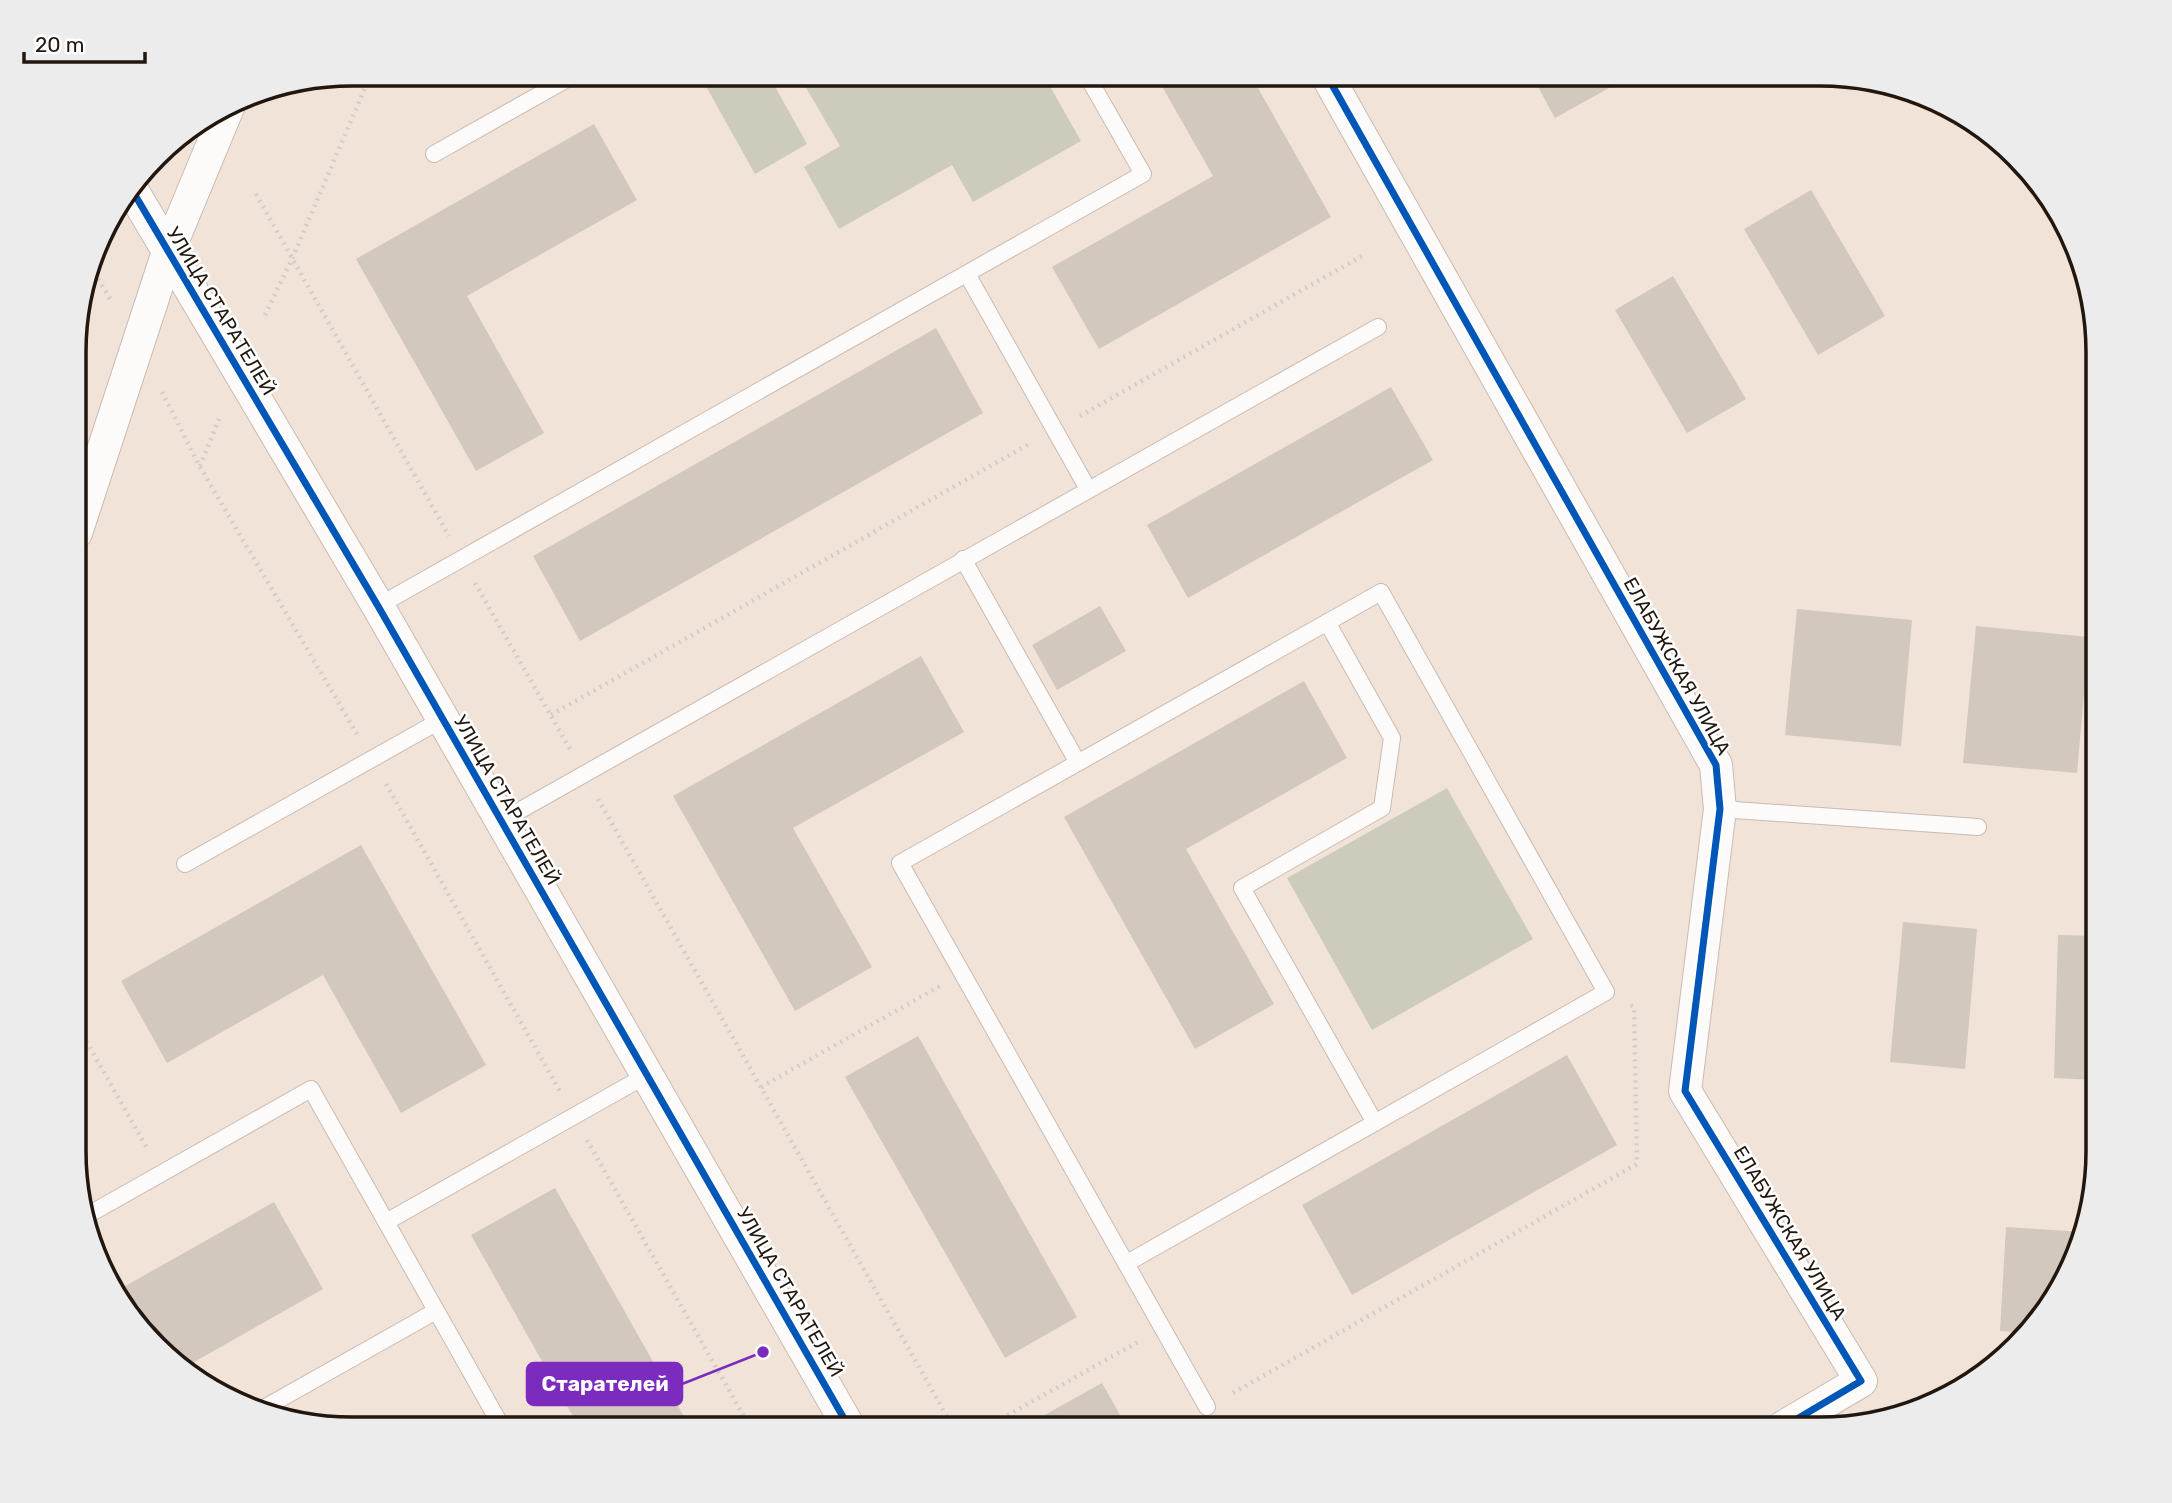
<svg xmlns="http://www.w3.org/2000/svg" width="2172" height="1503" font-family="Rubik,sans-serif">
<rect width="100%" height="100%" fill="#f2e3d8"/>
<path fill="#cdccbc" d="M699,74H768L807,144L755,174Z
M798,74H1043L1081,141L973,202L952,165L839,229L804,167L840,146Z
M1447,788L1533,939L1372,1030L1287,878Z"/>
<path fill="#d3c8bd" d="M1155,74H1250L1331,217L1099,349L1052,267L1213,176Z
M1531,74H1613L1618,83L1555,118Z
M594,124L637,200L467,296L544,433L476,471L356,259Z
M1811,190L1885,316L1818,355L1744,229Z
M1673,276L1746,399L1687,433L1615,310Z
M936,328L983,413L580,641L533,556Z
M1391,387L1433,460L1188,598L1147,525Z
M1100,606L1126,651L1057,690L1032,645Z
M1797,609L1912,620L1901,746L1785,735Z
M1976,626L2089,637L2077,773L1963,763Z
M921,656L964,732L793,828L872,967L795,1011L673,796Z
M1304,681L1347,758L1186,849L1274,1004L1195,1049L1064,817Z
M361,845L486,1065L401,1113L323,975L167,1063L121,981Z
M1903,922L1977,929L1965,1069L1890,1062Z
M2058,935L2098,936V1080L2054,1078Z
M918,1036L1077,1317L1005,1358L845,1077Z
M1567,1055L1617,1145L1352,1295L1302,1205Z
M555,1188L691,1429H580L471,1235Z
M274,1202L323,1289L180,1370L113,1293Z
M2006,1227L2085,1232L2084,1241L2041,1320L2026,1333L2000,1331Z
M1102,1383L1128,1429H1039L1034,1421Z"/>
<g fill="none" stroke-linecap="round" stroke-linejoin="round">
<g stroke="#c8bbb2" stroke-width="18">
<path id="lane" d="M434,154L576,74
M967,274L1088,489
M963,559L1078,763
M378,606L1143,174L1086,74
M1327,622L1392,738L1382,808L1242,888L1375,1123
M1720,809L1978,827
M501,821L1378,327
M185,864L443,719
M86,1216L311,1089L503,1429
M386,1222L647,1075
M1127,1263L1606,992L1381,592L900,863L1207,1407
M257,1412L436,1311"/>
</g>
<g stroke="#c8bbb2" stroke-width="34">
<path id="street" d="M1326,74L1716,765L1720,809L1685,1091L1861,1381L1780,1429
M132,190L378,606L850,1429
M76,533L168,252L229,105"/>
</g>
<path stroke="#d2cdca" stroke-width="4.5" stroke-dasharray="2 5" stroke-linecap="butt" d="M256,194L449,536
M91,267L112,302
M265,315L292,259L371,74
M162,392L200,467L357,734
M1080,416L1362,256
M200,466L219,419
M475,583L570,749
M551,715L1029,444
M386,784L561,1093
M598,799L954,1429
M76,1023L148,1150
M761,1087L940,986
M587,1140L751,1429
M1233,1393L1637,1164L1634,1007L1629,1004
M983,1429L1138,1342"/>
<use href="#lane" stroke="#fdfbf9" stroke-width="16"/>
<use href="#street" stroke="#fdfbf9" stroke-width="32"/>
<g stroke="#fff" stroke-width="11">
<path id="cycleway" d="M1326,74L1716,765L1720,809L1685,1091L1861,1381L1780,1429
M132,190L378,606L850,1429"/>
</g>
<use href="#cycleway" stroke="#0057b8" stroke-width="7"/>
</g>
<g text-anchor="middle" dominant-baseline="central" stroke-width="5" stroke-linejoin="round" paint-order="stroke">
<g font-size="19" fill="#22170e" stroke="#fff">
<text transform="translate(221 311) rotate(59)">УЛИЦА СТАРАТЕЛЕЙ</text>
<text transform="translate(1677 666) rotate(61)">ЕЛАБУЖСКАЯ УЛИЦА</text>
<text transform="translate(507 800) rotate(60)">УЛИЦА СТАРАТЕЛЕЙ</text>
<text transform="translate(1790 1233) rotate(59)">ЕЛАБУЖСКАЯ УЛИЦА</text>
<text transform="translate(790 1292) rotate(60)">УЛИЦА СТАРАТЕЛЕЙ</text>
</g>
</g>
<path d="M0 0H2172V1503H0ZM352 86H1820A266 266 0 0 1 2086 352V1151A266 266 0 0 1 1820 1417H352A266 266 0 0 1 86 1151V352A266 266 0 0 1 352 86Z" fill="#edecec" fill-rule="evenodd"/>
<path fill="none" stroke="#22170e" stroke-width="3.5" d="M352 86H1820A266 266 0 0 1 2086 352V1151A266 266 0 0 1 1820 1417H352A266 266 0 0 1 86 1151V352A266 266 0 0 1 352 86Z"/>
<path fill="none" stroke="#7b2cbf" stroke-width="2.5" d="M763 1352L682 1384"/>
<circle fill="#7b2cbf" stroke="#fff" stroke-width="2.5" cx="763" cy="1352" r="7"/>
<rect fill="#7b2cbf" stroke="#7b2cbf" stroke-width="2.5" x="527" y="1363" width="155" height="42" rx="7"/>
<g font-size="21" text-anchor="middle" font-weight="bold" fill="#fff">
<text x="605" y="1391">Старателей</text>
</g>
<path d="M24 52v10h121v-10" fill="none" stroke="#22170e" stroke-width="3.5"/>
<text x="35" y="52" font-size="21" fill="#22170e" stroke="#ffffff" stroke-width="5" paint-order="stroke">20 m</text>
</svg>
